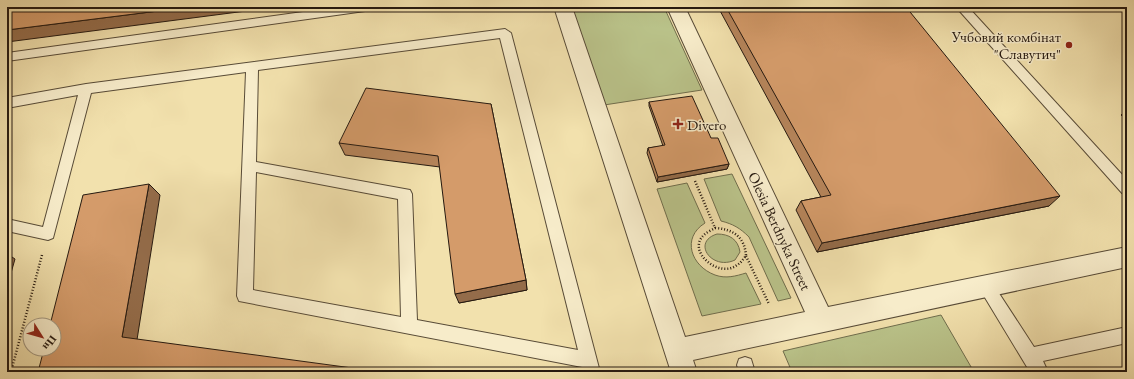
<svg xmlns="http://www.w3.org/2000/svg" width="1134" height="379" font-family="'EB Garamond',serif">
<rect width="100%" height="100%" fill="#f2e1ad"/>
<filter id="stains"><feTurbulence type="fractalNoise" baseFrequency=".005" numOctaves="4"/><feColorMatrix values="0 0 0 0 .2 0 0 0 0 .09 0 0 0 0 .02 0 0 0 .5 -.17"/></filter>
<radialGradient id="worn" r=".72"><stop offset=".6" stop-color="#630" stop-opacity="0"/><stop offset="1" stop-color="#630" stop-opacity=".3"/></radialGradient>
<path fill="#bac38a" stroke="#706e4d" d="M572,7H664L702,90L604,105Z
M732,174L791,298L778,301L749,237C740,228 733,224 721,221L704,179Z
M687,183L705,223C681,238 691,266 715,275C726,279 736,276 746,273L761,304L702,316L657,189Z
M717,234C729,234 738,239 740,252L735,260C712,271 691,242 717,234Z
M941,315L974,372H792L783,351Z"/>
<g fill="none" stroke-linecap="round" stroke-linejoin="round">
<g stroke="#584b37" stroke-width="2">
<path id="service" d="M339,7H371L365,11L7,61V53Z
M956,7H968L1127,180V195L1122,193Z
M505,29L511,33L600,372H584L582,367L239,301L237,296L246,72L91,93L53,238L48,240L7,231V219L43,227L78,95L7,108V98L86,84ZM500,38L578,350L417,320L412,194L410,190L256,162L258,70ZM256,172L398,199L401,317L253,290Z
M986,279L991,281L1034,347L1127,327V343L1043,361L1048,372H1030L981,291L978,286L981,281Z
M745,357L751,359L755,372H739L737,365L739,359Z"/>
</g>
<g stroke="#584b37" stroke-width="2">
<path id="minor" d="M554,7H572L685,337L805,312L667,7H685L828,307L1127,247V267L693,360L697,372H671Z"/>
</g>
<path stroke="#251910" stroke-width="2.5" stroke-dasharray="1 2" stroke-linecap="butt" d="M695,181L715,228
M715,228C733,229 745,237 746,256C743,259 741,263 737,265C719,279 686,251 704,235C707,232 712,230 715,228Z
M746,256L769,304
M11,372L42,255"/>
<use href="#service" fill="#f7ecca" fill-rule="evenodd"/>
<use href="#minor" fill="#f7ecca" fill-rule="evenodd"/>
</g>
<path fill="#b6855b" stroke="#251910" d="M718,7H906L1049,206L817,252L796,210L801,201L821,197Z
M649,102L711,138L729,164L727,169L657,182L647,153L648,148L663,146L649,106Z
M491,104L526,280L527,290L459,303L440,167L345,155L339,143Z
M1127,109V121L1121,115Z"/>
<path fill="#946c4a" stroke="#251910" d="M190,7H277L7,42V30Z
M729,164L727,169L657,182L658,177Z
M149,184L160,195L136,346L122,337Z
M1060,196L1049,206L817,252L822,243Z
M9,255L15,259L7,287V263Z
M526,280L527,290L459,303L455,294Z"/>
<path fill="#d49b6a" stroke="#251910" d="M7,7H190L7,30Z
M726,7H906L1060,196L822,243L801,201L831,195Z
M366,88L491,104L526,280L455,294L438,156L339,143Z
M692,96L711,138H718L729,164L658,177L648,148L665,145L649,102Z
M149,184L122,337L382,372H38L44,349H54V325H50L83,195Z
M7,255H9L7,263Z"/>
<g fill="#8f2418" stroke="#f7ecca" stroke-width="1.5">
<circle cx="1069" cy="45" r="4"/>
<path d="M676 118h4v4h4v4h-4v4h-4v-4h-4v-4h4z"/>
</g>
<g text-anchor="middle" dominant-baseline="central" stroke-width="3" stroke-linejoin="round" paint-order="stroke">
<g font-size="15" fill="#251910" stroke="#f7ecca" text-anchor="end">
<text x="1061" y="36">Учбовий комбінат<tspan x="1061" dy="17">"Славутич"</tspan></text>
<text x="687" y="124" text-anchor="start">Divero</text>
</g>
<g font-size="15" fill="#251910" stroke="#f7ecca">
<text transform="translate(780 231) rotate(65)">Olesia Berdnyka Street</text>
</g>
</g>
<rect width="1134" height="379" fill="none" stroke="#f2e1ad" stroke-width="24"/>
<rect x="8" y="8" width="1118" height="363" fill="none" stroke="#251910" stroke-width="2"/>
<rect x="12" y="12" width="1110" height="355" fill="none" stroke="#251910"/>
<g transform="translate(42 337) rotate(127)"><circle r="19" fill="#f7ecca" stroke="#a39880"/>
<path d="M0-3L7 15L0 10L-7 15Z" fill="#8f2418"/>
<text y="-6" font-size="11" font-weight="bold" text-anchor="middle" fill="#251910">Пн</text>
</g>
<rect width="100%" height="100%" filter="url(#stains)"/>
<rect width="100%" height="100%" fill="url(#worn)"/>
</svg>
